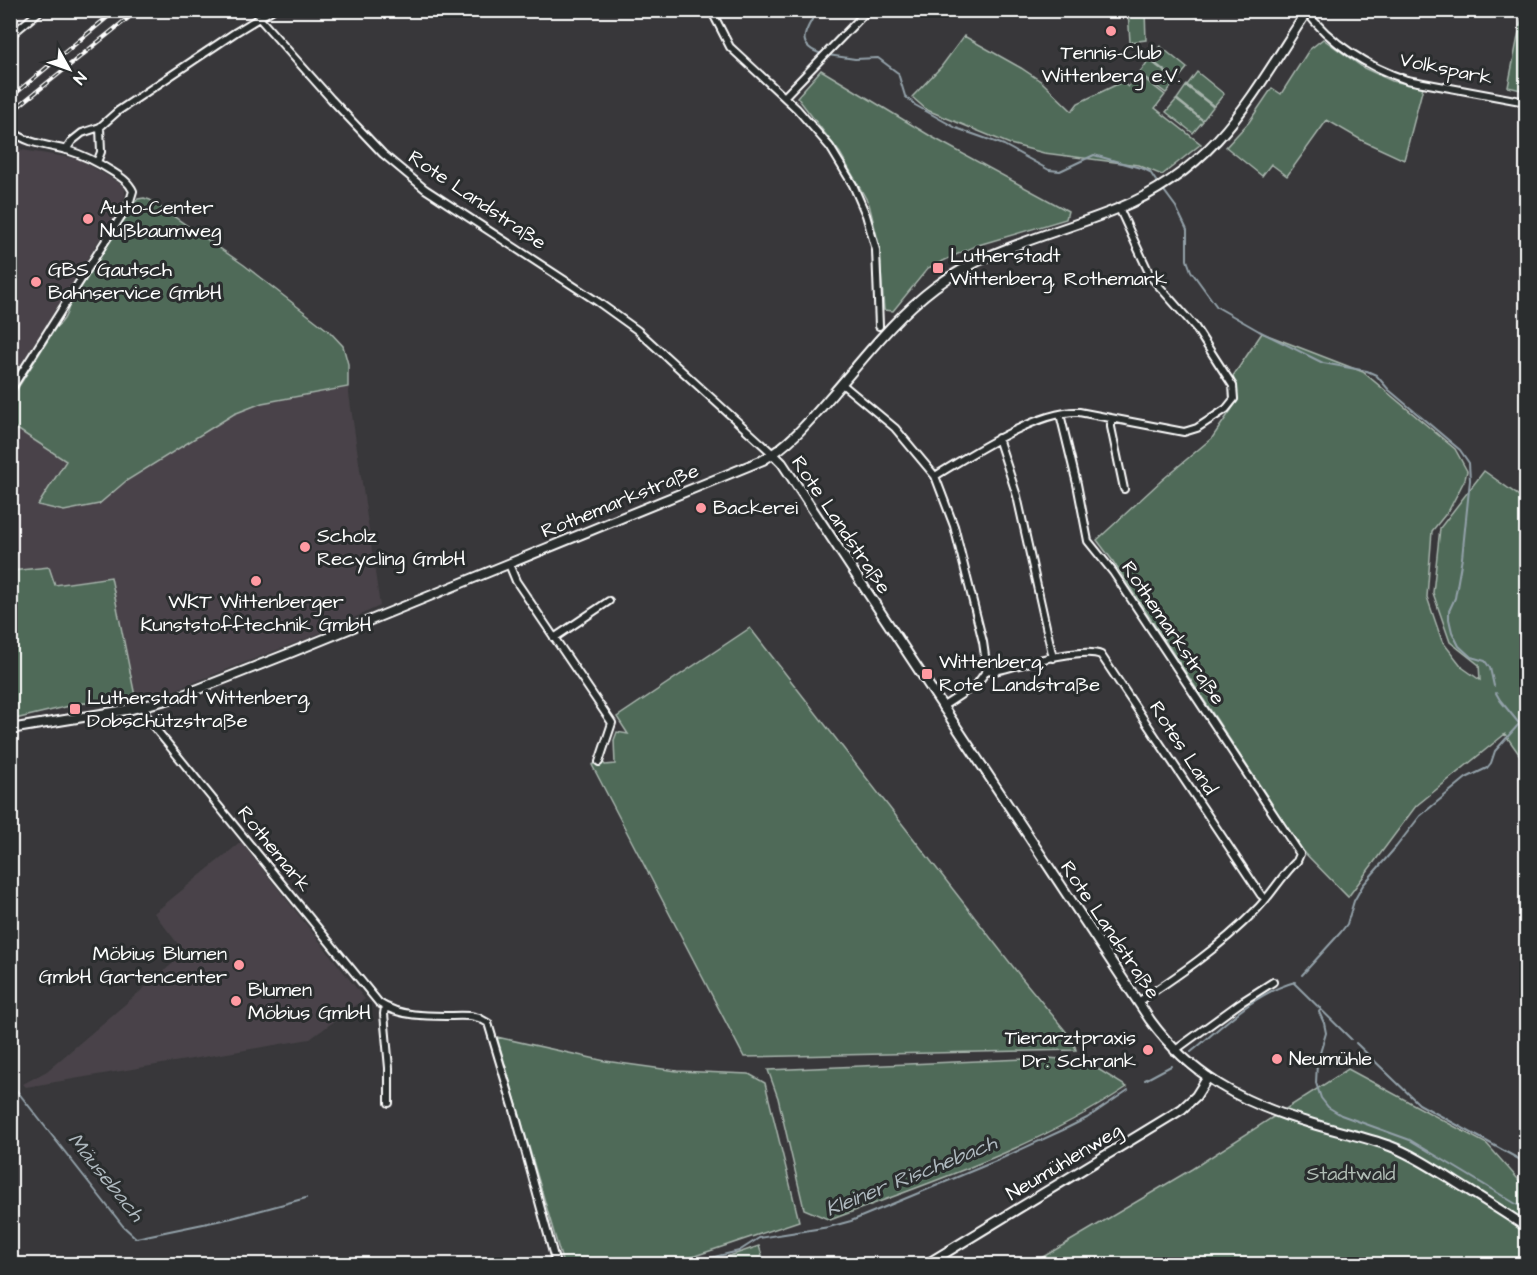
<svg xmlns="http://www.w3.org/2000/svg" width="1537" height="1275" font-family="'Architects Daughter',sans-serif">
<rect width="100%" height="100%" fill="#38373a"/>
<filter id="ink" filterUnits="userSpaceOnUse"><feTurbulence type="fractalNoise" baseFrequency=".0167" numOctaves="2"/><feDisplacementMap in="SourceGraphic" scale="12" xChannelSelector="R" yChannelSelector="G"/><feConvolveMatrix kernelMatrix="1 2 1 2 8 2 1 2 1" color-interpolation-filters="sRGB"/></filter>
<g filter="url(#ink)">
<path fill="#484348" d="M11,140L22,150L79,159L121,184L125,189V196L121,205L11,380Z
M348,387L380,606L311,637L164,694L136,701L111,578L55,585L48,567L11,571L10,425L67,461L38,505L65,511L99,504L126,481L234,414L262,403Z
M241,842L365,999L310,1039L26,1087L23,1084L47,1071L185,953L154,913Z"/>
<path fill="#4f6a59" stroke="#a7b4ac" stroke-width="1.5" d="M1128,11H1145L1146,40L1130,42Z
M1523,11H1526V91L1508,87Z
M964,36L1021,68L1042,82L1072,111L1078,103L1122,82L1128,87L1138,74L1165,95L1155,108L1201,144L1162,175L1138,165L1044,153L1010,144L927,110L912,97L941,67Z
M1323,39L1364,68L1392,81L1423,87L1404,160L1363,141L1327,120L1287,176L1271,164L1262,176L1226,147L1249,122L1272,88L1281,94L1309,50Z
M1160,46L1187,68L1177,80L1150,59Z
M1149,60L1176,81L1166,93L1139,73Z
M821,70L932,137L1068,211L1066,219L975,246L928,268L893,311L884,310L879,245L869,204L840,153L797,97Z
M1197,72L1224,94L1214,106L1187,85Z
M1186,86L1213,107L1203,120L1177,99Z
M1176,100L1203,121L1193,133L1166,112Z
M144,198L150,200L244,265L330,332L343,346L348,364V387L262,403L234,414L126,481L99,504L64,511L38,505L66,461L11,425V399L56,327C64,322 67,315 69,306L134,203L138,199Z
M1262,333L1363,372L1455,449L1467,471L1465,479L1449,510L1432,531L1427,597L1442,641L1463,668L1480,680L1479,665L1450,642L1433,593L1440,528L1484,471L1526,501V764L1505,734L1416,806L1348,897L1303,851L1112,560L1097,540L1162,480L1212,438L1238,400L1233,376Z
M49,567L55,585L111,577L136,701L111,704L82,703L11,720V571Z
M750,628L1021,977L1073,1040L1076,1050L744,1057L592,765L602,761L605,765L615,764L614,740L617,732L628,734L617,717Z
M497,1037L605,1061L677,1071L749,1074L765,1083L799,1221L671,1264H563Z
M1048,1058L1085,1061L1127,1087C1037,1148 931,1182 830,1220L804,1209L778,1098L768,1070Z
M1348,1069L1487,1144L1526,1188V1264H1031L1192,1169Z
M759,1246L765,1264H706Z"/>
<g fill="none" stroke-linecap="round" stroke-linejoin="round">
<path stroke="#93a1a9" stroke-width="2" d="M817,10C809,28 791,44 822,54
M828,55L855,59L878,58L898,73L905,96L915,105L956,128L1004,145L1049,170L1060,171L1094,155L1144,169L1150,172L1158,184
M1162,188L1176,207L1187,230V260L1191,271L1217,307L1259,331L1323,363L1367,371L1376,375L1389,390L1460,450L1469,463L1470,480L1462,558L1455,598L1449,611V619L1452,632L1459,646L1471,657L1485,661L1490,668L1494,686
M1496,693L1500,700L1526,732
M1302,975L1341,932L1347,924L1354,901L1363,885L1396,847L1420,816L1466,778L1487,768L1491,763L1495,751L1519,724
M1294,983L1351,1039
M1321,1008L1319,1012L1324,1023L1326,1033L1317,1063L1316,1083L1321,1098L1328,1107L1341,1115L1410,1140L1526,1210
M1356,1043L1419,1104L1526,1163
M1191,1052C1223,1026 1254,993 1295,982
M1145,1080L1171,1066
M10,1082L123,1226L136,1238L232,1218L306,1198
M696,1264L710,1258L739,1251L759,1238L829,1227L851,1221L996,1161L1063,1130L1087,1118L1128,1090"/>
<g stroke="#fff" stroke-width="10">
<path id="minor" d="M711,10L730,47L797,109L830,147L853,185L866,215L876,250L879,326
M1305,10C1330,43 1367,67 1407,80L1526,102
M260,19L331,99L383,154L425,189L598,302L637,330L773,454
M10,36L41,10
M785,96L868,10
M10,130C28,144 46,145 67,150C84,155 99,163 113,172C121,177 129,182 133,191L129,204L10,391
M66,150L72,141L82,133L100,127L118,111L236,32L272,10
M97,162L101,152L100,127
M842,384L895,428L935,476L954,526L983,642L987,670
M1060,414L1077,484L1088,541L1113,572L1300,854L1297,861C1281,876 1271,896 1255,911C1220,947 1179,975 1138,1002
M1111,419V427L1124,489
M998,438L1017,496L1053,658
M935,476C970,455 1038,410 1079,412L1184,432L1197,428L1226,409L1234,399L1233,386L1195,327L1151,277L1119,208
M509,564L516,581L612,723L599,762
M554,638L609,601
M143,707L150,722L379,1003C404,1020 443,1015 471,1016L479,1018L488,1023L514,1110L556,1264
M942,707L977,684L987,670L995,671C1017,666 1083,646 1101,655L1261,895L1266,899
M385,1007L384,1014L389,1068V1103
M1174,1051L1240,1003L1273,982"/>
</g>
<g stroke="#fff" stroke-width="12">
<path id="tertiary" d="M773,454L782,463L1150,1020C1190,1075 1242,1103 1307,1122C1334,1131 1363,1136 1390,1146C1414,1155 1436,1170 1457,1183C1481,1198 1504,1212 1526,1227
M10,729L132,709L178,697L290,653L763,460C791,444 811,419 832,395C864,358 895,317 935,287C989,247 1056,234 1117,209C1218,168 1252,95 1308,10
M927,1264L1182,1109L1196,1096L1208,1077"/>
</g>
<use href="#minor" stroke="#2a2d2e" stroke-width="6"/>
<use href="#tertiary" stroke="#2a2d2e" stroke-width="8"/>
<g stroke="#fff" stroke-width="4.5">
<path id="rail" d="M10,98L116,10
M10,113L138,10"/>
</g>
<use href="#rail" stroke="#2a2d2e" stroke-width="2" stroke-dasharray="7" stroke-linecap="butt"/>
</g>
</g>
<g fill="#ff9aa2" stroke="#2a2d2e" stroke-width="2">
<circle cx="1111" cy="31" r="6"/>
<circle cx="88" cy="219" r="6"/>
<rect x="932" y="262" width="12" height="12" rx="3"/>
<circle cx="36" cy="282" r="6"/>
<circle cx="701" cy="508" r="6"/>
<circle cx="305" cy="547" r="6"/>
<circle cx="256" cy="581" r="6"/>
<rect x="921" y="668" width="12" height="12" rx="3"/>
<rect x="69" y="703" width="12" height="12" rx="3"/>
<circle cx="239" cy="965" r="6"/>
<circle cx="236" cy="1001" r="6"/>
<circle cx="1148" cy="1050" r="6"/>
<circle cx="1277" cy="1059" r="6"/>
</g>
<g text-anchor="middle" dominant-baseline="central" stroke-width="6" stroke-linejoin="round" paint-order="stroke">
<g font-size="20" fill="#fff" stroke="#2a2d2e" text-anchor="start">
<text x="1111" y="53" text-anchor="middle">Tennis-Club<tspan x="1111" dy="23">Wittenberg e.V.</tspan></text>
<text x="100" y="208">Auto-Center<tspan x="100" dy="23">Nußbaumweg</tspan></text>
<text x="950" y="256">Lutherstadt<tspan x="950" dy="23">Wittenberg, Rothemark</tspan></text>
<text x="48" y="270">GBS Gautsch<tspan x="48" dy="23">Bahnservice GmbH</tspan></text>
<text x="713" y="508">Backerei</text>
<text x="317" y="536">Scholz<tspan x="317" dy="23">Recycling GmbH</tspan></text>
<text x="256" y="602" text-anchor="middle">WKT Wittenberger<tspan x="256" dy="23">Kunststofftechnik GmbH</tspan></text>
<text x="939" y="662">Wittenberg,<tspan x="939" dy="23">Rote Landstraße</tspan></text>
<text x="87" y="698">Lutherstadt Wittenberg,<tspan x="87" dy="23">Dobschützstraße</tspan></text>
<text x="227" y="954" text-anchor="end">Möbius Blumen<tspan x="227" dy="23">GmbH Gartencenter</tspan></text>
<text x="248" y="990">Blumen<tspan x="248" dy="23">Möbius GmbH</tspan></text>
<text x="1136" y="1038" text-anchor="end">Tierarztpraxis<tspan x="1136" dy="23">Dr. Schrank</tspan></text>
<text x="1289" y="1059">Neumühle</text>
</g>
<g font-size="20" fill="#fff" stroke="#2a2d2e">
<text transform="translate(1446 69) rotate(12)">Volkspark</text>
<text transform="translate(477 200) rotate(34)">Rote Landstraße</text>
<text transform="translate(620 501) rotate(-22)">Rothemarkstraße</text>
<text transform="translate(841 525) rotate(56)">Rote Landstraße</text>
<text transform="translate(1173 633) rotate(56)">Rothemarkstraße</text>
<text transform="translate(1183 748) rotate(57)">Rotes Land</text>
<text transform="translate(274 849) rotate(51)">Rothemark</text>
<text transform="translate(1110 930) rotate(56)">Rote Landstraße</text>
<text transform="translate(1064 1162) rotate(-31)">Neumühlenweg</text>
</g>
<g font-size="20" fill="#b0bcb4" stroke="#2a2d2e">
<text x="1351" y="1174">Stadtwald</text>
</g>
<g font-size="21" font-style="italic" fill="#aeb8be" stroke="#2a2d2e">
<text transform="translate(911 1176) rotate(-22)">Kleiner Rischebach</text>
<text transform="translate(106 1177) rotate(51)">Mäusebach</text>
</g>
</g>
<rect width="1537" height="1275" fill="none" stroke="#2a2d2e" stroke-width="36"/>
<rect x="18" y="18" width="1501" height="1239" fill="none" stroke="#fff" stroke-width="2" filter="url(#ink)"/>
<g transform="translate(69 69) rotate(130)" stroke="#2a2d2e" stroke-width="4.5" paint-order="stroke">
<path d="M0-4.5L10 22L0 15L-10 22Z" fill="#ffffff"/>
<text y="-9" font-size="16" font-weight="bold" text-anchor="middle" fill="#ffffff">N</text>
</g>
</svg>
